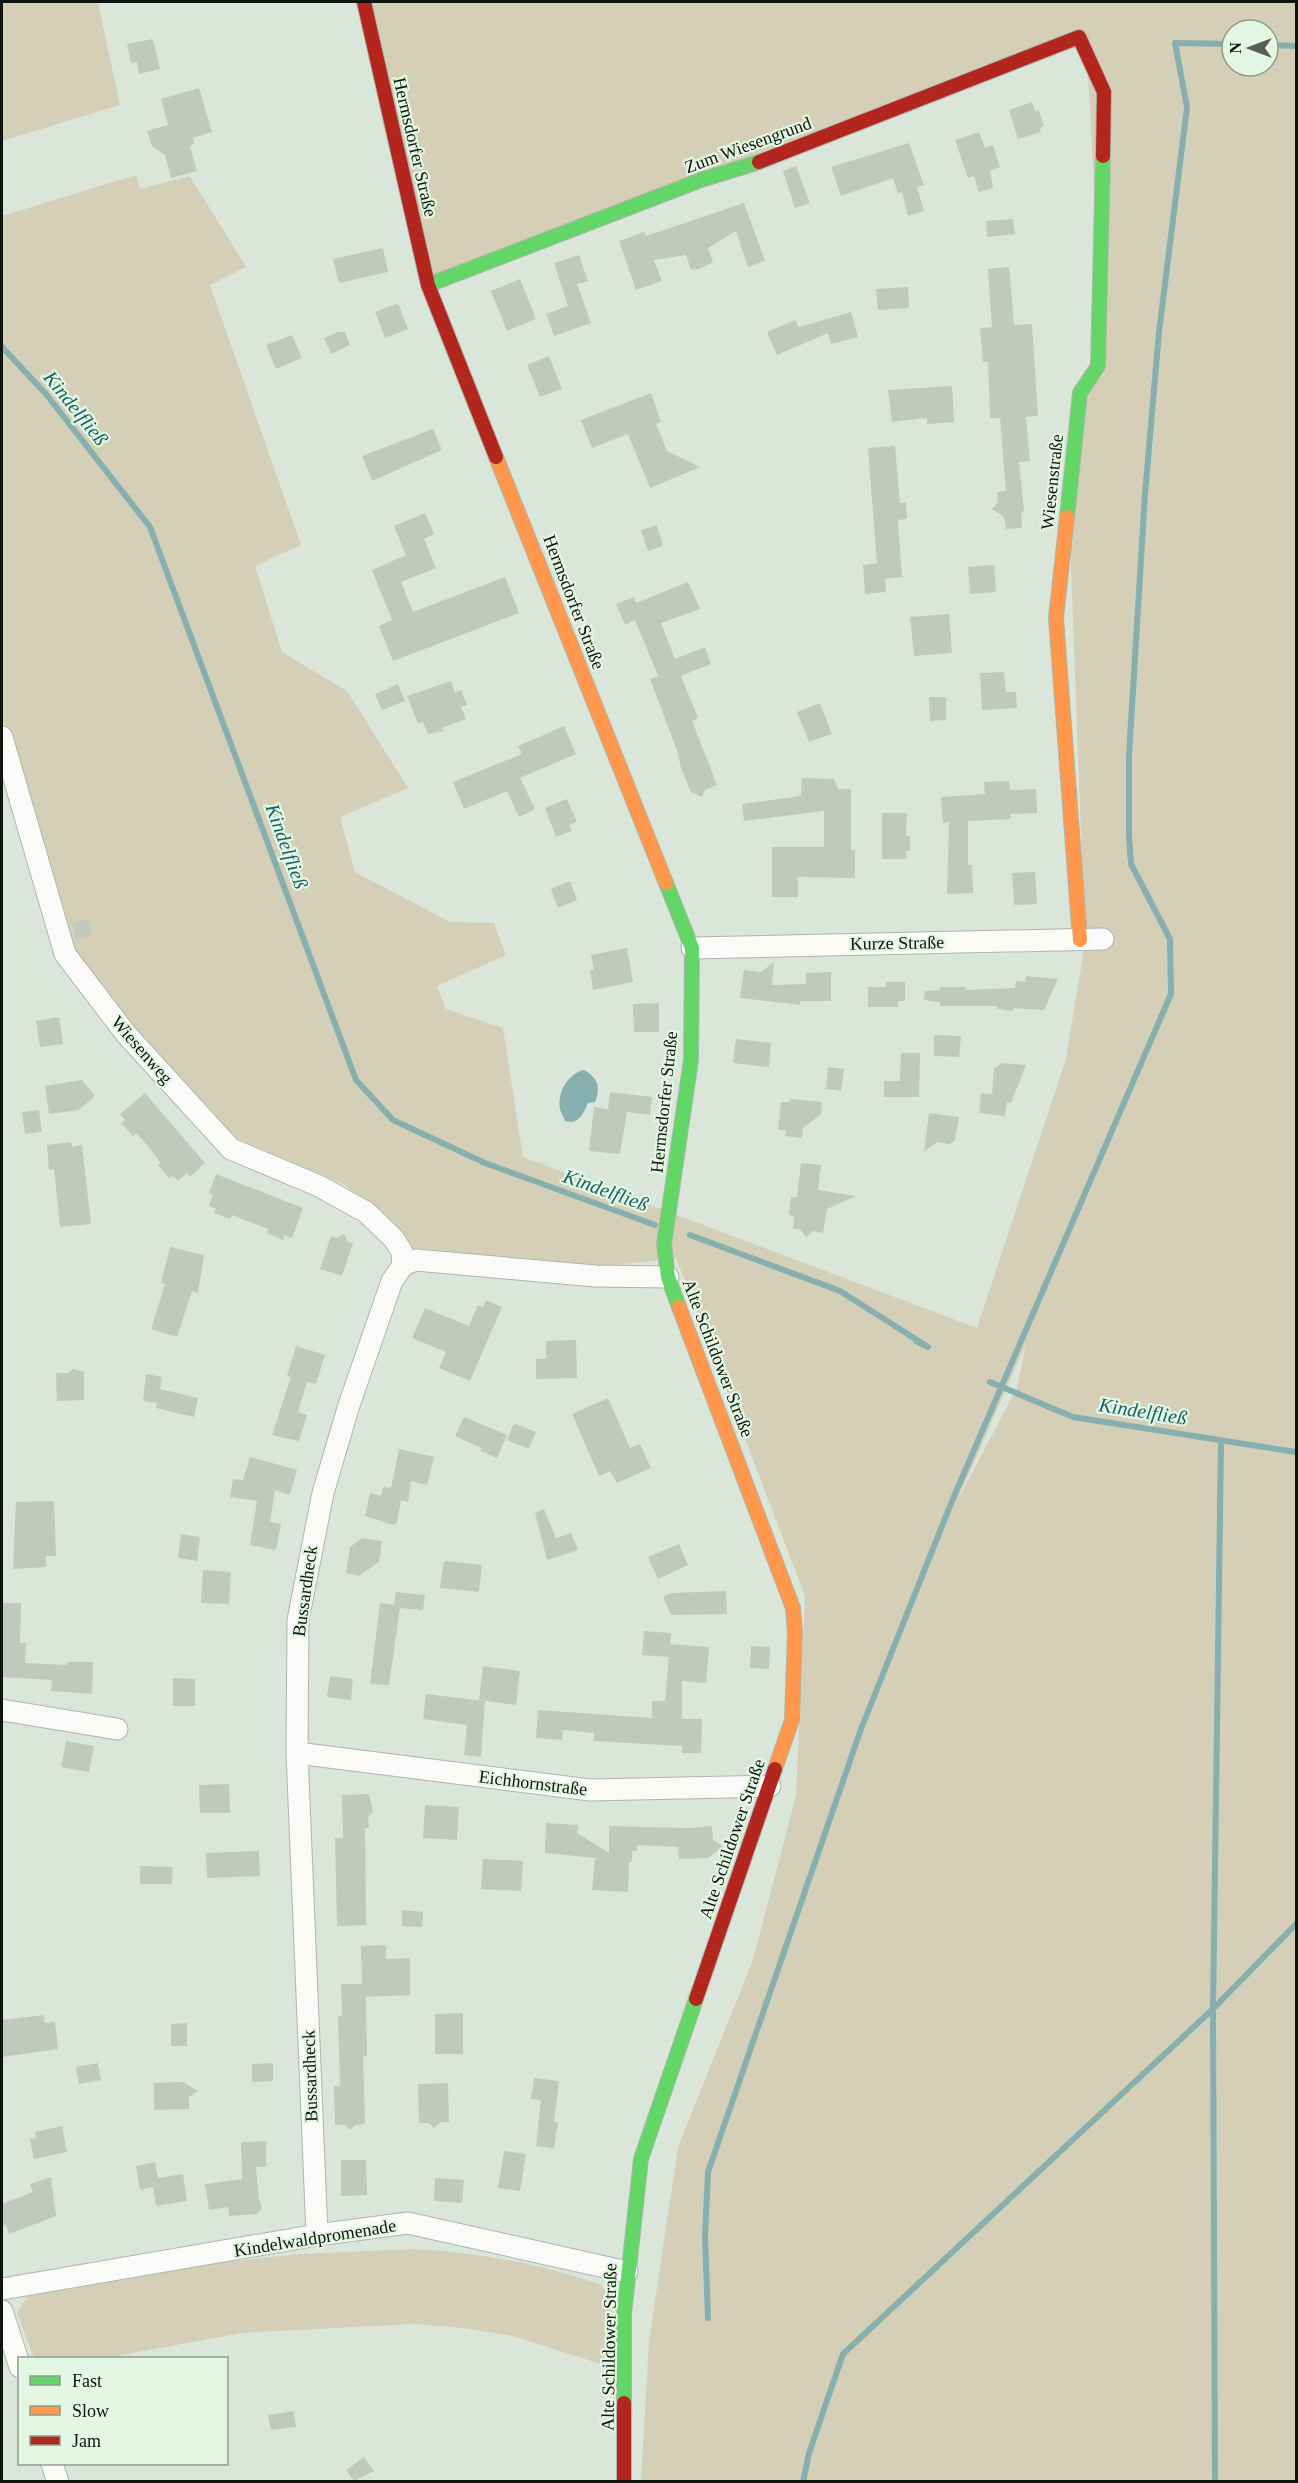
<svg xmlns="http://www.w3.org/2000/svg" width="1298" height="2483" font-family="'Times New Roman',serif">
<rect width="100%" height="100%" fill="#dbe6da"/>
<path fill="#d6cfb7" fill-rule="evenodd" d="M2,2H98L120,105L2,141Z
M364,2H1296V2481H641L649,2341L678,2147L753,1960L796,1795L805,1596L676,1258L599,1267L413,1251L377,1210L343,1184L228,1135L91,984L69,947L2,718V216L136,175L140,189L190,176L246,267L210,285L301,545L255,566L282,652L347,691L408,788L340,817L355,872L450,922L494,923L506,955L437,986L446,1009L503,1028L523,1157L977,1328L1066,1059L1085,943L1070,540L1083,395L1104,374L1086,37L428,285ZM1232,30H1268V66H1232ZM1026,1344L1017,1388L957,1501Z
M414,2249C479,2253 540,2263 601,2285L613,2304L607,2366L513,2336L463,2328L413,2324L242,2333L105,2358H34L17,2314L27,2296L216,2263L298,2254Z"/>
<path fill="#87afb0" d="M584,1070C598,1078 601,1087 595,1102L588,1103C583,1114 579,1125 565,1121C564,1117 560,1112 560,1108C557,1092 569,1073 584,1070Z"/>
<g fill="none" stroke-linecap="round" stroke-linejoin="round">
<path stroke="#87afb0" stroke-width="6" d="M1268,45L1296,46
M2,347L46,394L150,527L356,1080L393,1120L485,1163L655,1225
M690,1235L840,1291L928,1347L916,1341
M990,1382L1073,1417L1296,1452
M708,2318L705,2236L708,2172L861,1729L952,1501L1171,994L1170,939L1131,864L1129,836V755L1145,494L1159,332L1187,107L1175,43L1232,44
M803,2482L809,2453L843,2354L1213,2009L1296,1924
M1215,2482L1213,2009L1221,1442"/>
</g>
<path fill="#c2c8be" d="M153,39L160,69L139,74L137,62L131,63L127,44Z
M199,88L212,132L193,138L194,144L190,146L197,171L171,178L165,155L152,146L147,131L168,125L161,99Z
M1032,102L1035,111L1039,110L1044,126L1040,128L1041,132L1018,139L1009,110Z
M979,132L985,148L993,145L1000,167L990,171L993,188L979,192L974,176L968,178L955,140Z
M909,143L924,185L917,187L924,211L908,216L902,192L898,193L893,178L841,196L831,167Z
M796,166L810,203L795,208L783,171Z
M744,203L765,261L748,267L736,231L708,248L713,262L699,269L691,270L686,255L654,260L662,281L636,290L619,241L644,232L646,236Z
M1013,219L1015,234L987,237L986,221Z
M383,248L388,272L339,283L333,259Z
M579,255L588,281L577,284L591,323L554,336L546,314L568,306L554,263Z
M1009,267L1014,325L1032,324L1038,416L1026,417L1030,461L1019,462L1024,511L1021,512L1022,528L1006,529L1004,517L992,509L998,502L997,492L1006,491L1000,418H990L988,362H983L980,328L992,327L988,269Z
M520,279L536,319L507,331L491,291Z
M908,287L909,308L878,310L876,289Z
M398,303L408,329L385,338L375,312Z
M851,312L858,337L831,344L828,333L777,355L767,332L795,320L799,327Z
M338,332H345L350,345L331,354L324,338Z
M292,335L302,358L276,369L266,345Z
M549,356L562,389L540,397L527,365Z
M952,386L954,422L927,424V418L892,422L888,390Z
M651,393L661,422L656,424L667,451L700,467L650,488L628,434L592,448L581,420Z
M433,429L442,450L372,481L362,456Z
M895,446L900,503H906L907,519L898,520L902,577L885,579L886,592L865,594L863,565L877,563L868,448Z
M425,513L434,534L424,539L436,568L401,582L413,612L505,577L519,613L393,661L379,626L392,620L372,570L406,555L394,526Z
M657,525L663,546L648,551L641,530Z
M994,565L996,592L970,594L968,567Z
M688,582L700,609L661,623L675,659L705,647L711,664L681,676L698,718L692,721L717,785L705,790L702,797L691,792L681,768L677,750L650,679L658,676L635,620L625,625L616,604L634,597L636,603Z
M949,614L952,653L914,656L910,617Z
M1004,672L1006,692H1016L1017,708L982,710L980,673Z
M451,681L455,693L461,690L467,705L461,707L466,719L442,728L443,731L428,734L423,722L418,724L407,696Z
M398,684L405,701L382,710L375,694Z
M929,697H946V720L930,721Z
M820,703L832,734L809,742L797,712Z
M564,726L576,754L520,778L535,809L519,817L507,791L464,809L453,782L522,754L518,746Z
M802,778L834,779L838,789H851V850H855V878L798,877V897H772V847H824V811L744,821L742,804L801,796Z
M1009,781L1010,790L1036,789L1037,813L1010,814L1011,819L968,821V865H972L973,893L947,894L949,822L943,823L941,797L985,794L984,782Z
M567,799L577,822L569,825L572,831L556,837L545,808Z
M882,813H907L906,836H910V851H906V859H882Z
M1035,872L1037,904L1014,905L1012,873Z
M570,881L577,900L558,908L551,889Z
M87,919L92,935L76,939L72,923Z
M627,948L633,982L593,990L590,970H594L591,955Z
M774,962L772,985L806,984V973L831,972V1001H800V1005L740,998L744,970L761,972Z
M1026,976L1058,979L1044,1010L1014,1008L1013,1011L997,1009V1006H940V1002L924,1000L925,991L940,990V987H966V990L1015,988L1016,981L1025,982Z
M886,982H905V1001H898V1007H868V987H886Z
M659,1003V1032H634L633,1004Z
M59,1017L63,1044L40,1047L36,1021Z
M934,1035L961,1036L959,1057L934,1056Z
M736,1039L771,1043L769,1067L733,1063Z
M901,1053H920L919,1097H884V1081H900Z
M1002,1063L1026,1065L1011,1103L1007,1102L1005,1116L979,1113L981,1093L992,1094L994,1069Z
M828,1067L844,1069L841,1091L826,1089Z
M82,1080L95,1096L79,1110L49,1114L45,1086Z
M610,1092L652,1097L650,1115L627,1112L620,1154L589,1151L594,1107L608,1109Z
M145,1093L205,1163L190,1177L187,1173L178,1181L173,1176L169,1178L158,1165L161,1163L141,1138L136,1133L133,1136L121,1123L125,1120L120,1114Z
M790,1099L822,1102L821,1114L803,1128L802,1138L785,1136L786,1130H778L781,1102H790Z
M39,1110L42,1132L25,1134L22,1112Z
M929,1113L959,1117L955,1140L950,1144L937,1142L924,1152Z
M71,1142L72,1147L82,1145L91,1224L60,1227L54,1169L49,1170L47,1145Z
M801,1163L821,1165L818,1190L856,1196L827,1209L823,1233L813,1231L806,1237L800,1229H793L794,1216L789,1215L791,1197H797Z
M216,1174L303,1208L292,1238L284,1235L283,1240L267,1233L268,1229L247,1221L232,1215L230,1219L214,1213L216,1209L209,1206L213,1195L209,1193Z
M344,1234L348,1242L353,1243L342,1276L320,1269L331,1236L337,1238Z
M170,1247L204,1255L198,1293L192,1291L177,1337L151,1329L165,1284L161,1283Z
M486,1300L502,1307L470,1381L439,1368L446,1352L412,1338L425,1308L469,1326L478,1305L483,1307Z
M576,1340L577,1378L536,1379V1359H546V1341Z
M296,1346L325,1355L316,1384L307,1382L298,1412L307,1415L299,1441L272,1435L291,1377L287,1376Z
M73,1369L84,1372V1400L57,1401L56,1373H68Z
M146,1374L162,1377L160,1389L198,1398L194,1417L156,1408L157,1403L143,1401Z
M608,1398L630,1448L640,1444L651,1468L617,1483L610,1471L599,1476L572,1414Z
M464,1417L507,1435L497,1458L481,1451L482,1448L455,1436Z
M514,1423L536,1432L529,1449L507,1440Z
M399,1449L434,1457L427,1485L411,1481L408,1502L401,1500L397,1522L394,1525L365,1516L370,1493L381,1496L383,1487L391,1488Z
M250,1457L297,1470L290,1495L275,1490L270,1522L281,1524L276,1550L250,1545L257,1501L230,1497L233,1479L243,1480Z
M54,1501L56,1556H46V1567L13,1569L16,1502Z
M544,1509L556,1538L571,1533L578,1550L547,1560L535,1513Z
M181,1534L200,1537L197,1561L178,1558Z
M362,1538L382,1541L379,1562L359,1576L346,1573L350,1547Z
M679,1544L688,1565L658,1579L648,1557Z
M444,1561L482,1565L479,1592L440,1588Z
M203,1570L231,1572L229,1604L201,1603Z
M726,1591L727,1614L671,1615L663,1597L671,1593Z
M396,1592L425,1595L423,1610L400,1608L389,1685L370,1684L380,1603L394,1605Z
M2,1603H21L20,1643H26L25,1663L67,1665L68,1662H93L92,1694L51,1691L52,1680L2,1677Z
M644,1631L671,1633L669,1657L642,1655Z
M670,1644L709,1647L706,1683L682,1681V1719H702L701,1753H682V1746L594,1741V1733L563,1730L562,1740L536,1738L538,1710L652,1718V1701H665Z
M751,1646L770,1647L769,1669L750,1668Z
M483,1666L520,1671L516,1705L479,1700Z
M330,1676L353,1679L351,1700L327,1697Z
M173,1678L195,1679V1706H173Z
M426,1694L485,1701L481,1757L464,1755L467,1725L423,1719Z
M66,1741L94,1746L89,1772L61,1767Z
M229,1784L230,1813H200L199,1785Z
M369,1794L373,1812L368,1817L369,1828H365L366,1925L337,1926L335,1838H343L342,1795Z
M425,1805L459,1807L457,1840L423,1838Z
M546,1823L578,1825L577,1833L609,1853V1826L689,1828L712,1826L713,1840L723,1846L708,1858L679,1859L678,1847L637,1845V1851H632V1862H629L628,1892L592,1890L595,1858L545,1853Z
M259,1851L260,1876L207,1878L206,1853Z
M483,1859L523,1861L521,1891L481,1889Z
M140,1866L173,1867L172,1884H140Z
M402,1910L423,1912L422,1927L402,1926Z
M386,1945V1959L410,1958V1995L366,1997L367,2056H363L365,2124L355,2125L350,2130L345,2125H335L334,2086H340L338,2016H342L341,1984H362L361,1946Z
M463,2013V2054H435V2014Z
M44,2015L45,2023L55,2022L58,2049L2,2057V2020Z
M187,2023V2046H171V2024Z
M98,2063L101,2080L79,2084L76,2067Z
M273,2063V2081L252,2082V2064Z
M534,2078L559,2081L554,2122H558L554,2148L536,2146L541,2100L531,2099Z
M183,2082L198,2091L189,2097V2109L154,2110V2083Z
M448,2083L449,2122H440L434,2128L429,2123H419L418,2084Z
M62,2126L67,2152L34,2159L30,2139L36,2138L35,2132Z
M266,2141V2167H256L259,2199L262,2208L257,2214L229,2216L228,2207L209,2210L205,2184L242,2179L241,2142Z
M504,2151L526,2154L520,2191L498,2188Z
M341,2160H366L367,2195L341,2196Z
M155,2162L158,2178L183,2174L187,2201L156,2206L153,2187L140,2190L136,2166Z
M51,2177L56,2216L9,2234L6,2224L2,2226V2204L33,2192L30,2184Z
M435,2178L464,2180L462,2203L434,2201Z
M293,2411L296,2427L271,2430L268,2415Z
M364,2457L374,2471L354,2481L346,2470Z"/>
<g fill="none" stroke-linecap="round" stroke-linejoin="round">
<g stroke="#adb6ac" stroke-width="23">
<path id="street" d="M2,737L65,954L126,1034L231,1149L319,1186L366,1212L394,1239L402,1252L403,1265
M692,948L1103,939
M2,1710L117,1729
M297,1753L590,1790L770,1786
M317,2235L297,1753L298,1620L323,1493L349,1405L392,1281L403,1265L416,1260L595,1276L668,1277
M2,2289L317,2235L408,2223L627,2272
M2,2311L20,2367
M52,2464L58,2482"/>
</g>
<g stroke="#adb6ac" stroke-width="16">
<path id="fast" d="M428,285L701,180L759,162
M1067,517L1080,393L1098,366L1103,156
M666,883L692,948L691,1060L664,1244L668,1277L679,1307
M624,2403V2314L641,2159L696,1999"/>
</g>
<g stroke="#adb6ac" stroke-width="16">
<path id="slow" d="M496,457L666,883
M1067,517L1056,618L1080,940
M679,1307L793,1608L795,1632L792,1720L775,1769"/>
</g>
<g stroke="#adb6ac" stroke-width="16">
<path id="jam" d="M364,2L428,285L496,457
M759,162L1079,37L1104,92L1103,156
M696,1999L775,1769
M624,2403V2482"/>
</g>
<use href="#street" stroke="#fafbf9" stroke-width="21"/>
<use href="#fast" stroke="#63d668" stroke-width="14"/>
<use href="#slow" stroke="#ff974d" stroke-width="14"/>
<use href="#jam" stroke="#b3261e" stroke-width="14"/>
</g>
<g text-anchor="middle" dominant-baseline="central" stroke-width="4.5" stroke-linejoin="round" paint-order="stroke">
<g font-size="18" fill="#0e150e" stroke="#e4f7e3">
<text transform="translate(748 145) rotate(-20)">Zum Wiesengrund</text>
<text transform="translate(415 147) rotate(77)">Hermsdorfer Straße</text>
<text transform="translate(1052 482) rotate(-84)">Wiesenstraße</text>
<text transform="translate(574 602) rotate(69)">Hermsdorfer Straße</text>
<text transform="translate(897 943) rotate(-1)">Kurze Straße</text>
<text transform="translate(142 1050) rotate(49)">Wiesenweg</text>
<text transform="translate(664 1102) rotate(-84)">Hermsdorfer Straße</text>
<text transform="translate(718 1358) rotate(69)">Alte Schildower Straße</text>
<text transform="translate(305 1591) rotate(-82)">Bussardheck</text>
<text transform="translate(533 1783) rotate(7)">Eichhornstraße</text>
<text transform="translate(732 1839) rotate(-71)">Alte Schildower Straße</text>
<text transform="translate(310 2076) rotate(-92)">Bussardheck</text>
<text transform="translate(315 2238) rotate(-9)">Kindelwaldpromenade</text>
<text transform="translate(609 2347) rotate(-89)">Alte Schildower Straße</text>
</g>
<g font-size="20" font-style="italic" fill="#176168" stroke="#e4f7e3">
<text transform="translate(76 408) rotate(51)">Kindelfließ</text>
<text transform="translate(287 846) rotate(70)">Kindelfließ</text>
<text transform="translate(606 1190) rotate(20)">Kindelfließ</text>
<text transform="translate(1143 1411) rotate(9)">Kindelfließ</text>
</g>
</g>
<rect width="1298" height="2483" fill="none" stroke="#0e150e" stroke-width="6"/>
<rect x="18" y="2357" width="210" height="108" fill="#e4f7e3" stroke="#8e9d8e" stroke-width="1.5"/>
<rect x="30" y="2376" width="30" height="9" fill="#63d668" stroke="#8e9d8e" stroke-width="1.5"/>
<text x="72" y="2387" font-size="18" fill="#0e150e">Fast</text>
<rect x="30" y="2406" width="30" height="9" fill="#ff974d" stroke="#8e9d8e" stroke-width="1.5"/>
<text x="72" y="2417" font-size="18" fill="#0e150e">Slow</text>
<rect x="30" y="2436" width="30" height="9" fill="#b3261e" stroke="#8e9d8e" stroke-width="1.5"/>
<text x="72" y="2447" font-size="18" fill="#0e150e">Jam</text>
<g transform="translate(1250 48) rotate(270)"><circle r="28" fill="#e4f7e3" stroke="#8e9d8e" stroke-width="1.5"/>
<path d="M0-4.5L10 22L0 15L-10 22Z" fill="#565e55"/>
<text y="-9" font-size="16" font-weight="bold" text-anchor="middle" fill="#0e150e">N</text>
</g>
</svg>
